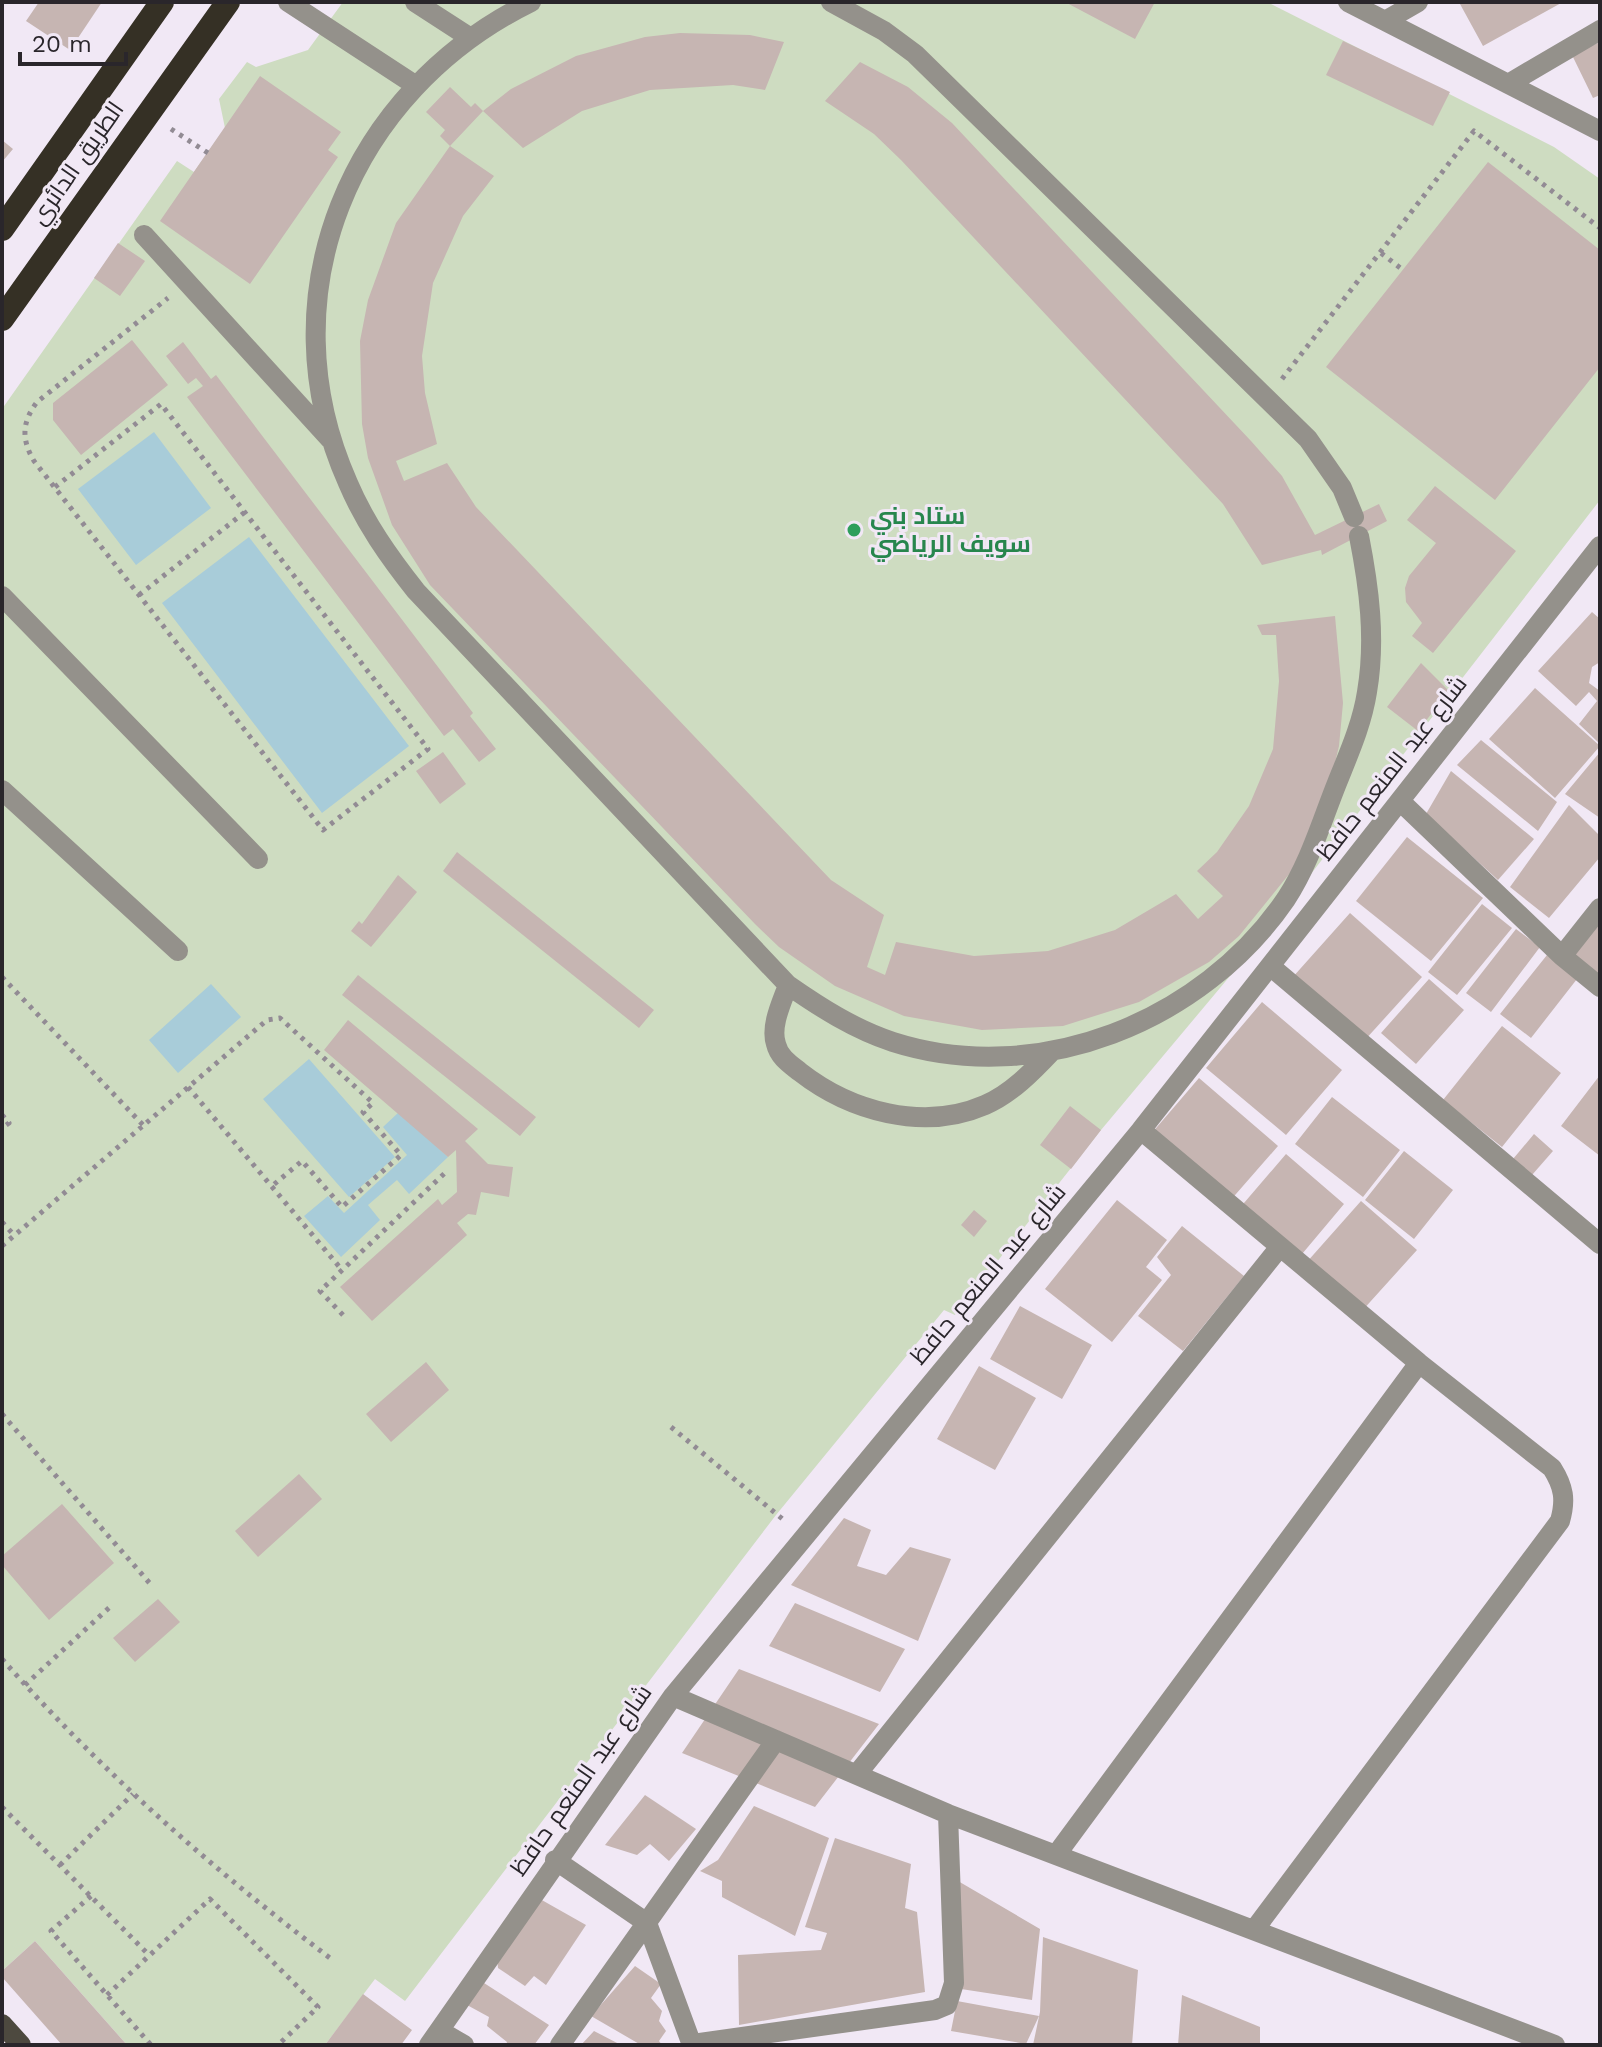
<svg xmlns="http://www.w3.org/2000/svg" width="1602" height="2047" font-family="'Work Sans',Cairo,sans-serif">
<rect width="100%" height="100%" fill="#f1e8f5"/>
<path fill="#cedcc1" d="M343,2H1267L1554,147L1600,179V500L1256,945L1101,1130L955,1315L944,1310L776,1515L405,2001L375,1979L325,2045H127L35,1941L2,1971V409L177,161L194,172L225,128L219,99L247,62L256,67L308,50Z"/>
<path fill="#a8ccd9" d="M154,432L211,508L136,565L78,489Z
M249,537L409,746L322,813L162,603Z
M211,984L241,1017L178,1073L149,1040Z
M309,1059L395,1157L349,1197L263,1099Z
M399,1112L448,1157L409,1194L397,1180L368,1205L380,1220L341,1257L304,1216L328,1196L344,1213L407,1155L383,1127Z"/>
<path fill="#c6b5b2" d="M39,2H102L70,50L26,21Z
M1065,2H1155L1135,39Z
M1463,2H1563L1483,46L1460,4Z
M680,33L750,35L784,42L765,90L733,85L650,90L582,111L523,148L483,111L450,146L494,176L463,216L433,283L422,356L425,393L437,444L396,461L404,481L447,463L476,507L831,880L884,915L867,967L885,975L896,942L974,956L1048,951L1115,930L1176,894L1198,919L1223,896L1197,871L1217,852L1249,806L1273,749L1279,681L1276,635H1262L1257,625L1335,616L1343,703L1339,746L1329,788L1294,868L1239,936L1209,962L1139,1002L1063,1026L982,1030L904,1016L835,986L779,947L755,924L430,585L392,525L368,458L362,424L360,341L368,300L396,223L450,146L440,136L445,130L426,112L450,87L471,107L475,103L483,111L511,89L576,56L645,37Z
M1343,41L1450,92L1433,126L1326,75Z
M1600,42V95L1593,98L1572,55Z
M860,62L908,87L952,123L1251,441L1282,476L1315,535L1379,504L1387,521L1322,555L1321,550L1262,565L1223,504L901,160L874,134L825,101Z
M260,76L341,132L328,150L338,157L250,284L160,221Z
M2,140L13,149L2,162Z
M1488,162L1600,250V367L1495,500L1326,367Z
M118,243L145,261L120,296L94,278Z
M132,340L168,385L81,455L53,420V403Z
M183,342L211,379L216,375L473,713L470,716L496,749L479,762L453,729L444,736L187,397L203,386L196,378L188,384L166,356Z
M1435,486L1516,551L1433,653L1412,636L1422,623L1406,602L1405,588L1409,576L1436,543L1407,520Z
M1592,612L1600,619V662L1592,667L1589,683L1600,691V744L1579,724L1597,701L1589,692L1576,706L1538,671Z
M1421,663L1449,691L1418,731L1387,707Z
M1535,688L1600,746L1555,798L1489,739Z
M1481,740L1557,802L1538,831L1457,765Z
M443,752L466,784L440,804L416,771Z
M1600,752V818L1565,794Z
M1451,771L1534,839L1498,880L1426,814Z
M1569,805L1600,836V857L1549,918L1510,887Z
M1407,837L1483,898L1431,961L1356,901Z
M457,852L654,1010L639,1028L443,871Z
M398,875L417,892L371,947L351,931L359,921L362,924Z
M1482,904L1512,928L1457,995L1428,972Z
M1350,913L1422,977L1364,1041L1292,978Z
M1600,920V976L1569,955Z
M1516,929L1540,947L1491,1012L1466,993Z
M1547,955L1577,979L1531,1038L1500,1014Z
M358,975L536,1117L520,1136L342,995Z
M1429,979L1464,1010L1416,1064L1381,1033Z
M1262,1002L1342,1070L1286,1135L1206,1068Z
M348,1020L478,1129L465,1141L488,1164L513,1167L509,1197L481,1192L476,1215L468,1214L457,1223L467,1235L372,1321L340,1287L438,1199L442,1205L457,1192L456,1150L448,1157L324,1050Z
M1502,1026L1561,1073L1502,1147L1443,1100Z
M1600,1075V1156L1561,1126Z
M1199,1078L1278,1146L1229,1202L1151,1134Z
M1332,1097L1400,1150L1363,1197L1295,1144Z
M1070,1106L1101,1130L1071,1169L1040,1145Z
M1534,1134L1553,1151L1532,1175L1513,1159Z
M1404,1151L1453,1190L1414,1239L1365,1200Z
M1286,1154L1344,1204L1297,1260L1238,1210Z
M1117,1200L1167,1240L1146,1267L1162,1280L1112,1342L1045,1289Z
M1361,1201L1417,1250L1361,1312L1306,1263Z
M974,1210L987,1221L974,1237L961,1225Z
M1182,1226L1244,1276L1183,1351L1138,1316L1171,1275L1157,1257Z
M1020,1306L1092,1345L1062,1399L990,1359Z
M426,1362L449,1390L391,1442L366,1414Z
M979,1366L1036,1398L995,1470L937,1439Z
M299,1474L322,1499L258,1557L235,1531Z
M62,1504L114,1563L49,1620L2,1565V1556Z
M844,1518L871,1530L857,1566L886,1575L910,1547L951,1559L918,1641L791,1585Z
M158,1599L180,1622L135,1662L113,1638Z
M795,1603L905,1649L880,1692L769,1646Z
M739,1669L879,1724L815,1807L682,1753Z
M645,1795L696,1829L669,1861L650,1844L637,1855L605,1845Z
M754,1806L829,1838L795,1936L722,1897V1881L700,1871L718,1860Z
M835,1838L911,1864L905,1908L917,1912L925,1992L739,2025L738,1955L821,1950L827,1933L805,1927Z
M958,1881L1040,1929L1032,2000L961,1989Z
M540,1899L586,1925L546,1985L534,1976L525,1986L498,1968L497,1958Z
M1043,1937L1138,1970L1132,2045H1033L1040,2012Z
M35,1941L127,2045H62L2,1977V1971Z
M635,1966L661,1984L651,1998L662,2011L659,2021L666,2031L659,2041L662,2045H641L591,2016Z
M484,1983L549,2025L534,2045H506L507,2042L487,2026L489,2017L467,2005Z
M363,1994L412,2030L401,2045H325Z
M1182,1995L1260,2027V2045H1178Z
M957,2001L1039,2016L1026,2044L951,2031Z
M594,2031L621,2045H581Z"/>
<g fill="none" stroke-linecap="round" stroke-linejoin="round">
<path stroke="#928b94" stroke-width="5" stroke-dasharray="4 6" stroke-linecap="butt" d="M171,129L208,153
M1381,253L1403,270
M1282,379L1474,131L1600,228
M55,487L161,404L428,749L323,830L34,461C21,439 22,422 37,402L168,298
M139,595L245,512
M2,977L143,1125
M188,1087L342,1270
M2,1115L9,1123L2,1128
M2,1222L14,1235
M2,1246L267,1020L280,1018L373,1103L363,1112L401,1155L342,1207L302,1161L272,1186
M343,1315L320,1291L448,1170
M2,1414L153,1587
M671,1427L785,1521
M2,1659C102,1772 213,1870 334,1961
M25,1685L112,1605
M2,1807L149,1955
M60,1865L133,1794
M91,1896L51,1931L151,2045
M107,1995L210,1899L318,2007L278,2045"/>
<path stroke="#94918b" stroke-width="20" d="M288,2L415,85
M415,2L469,37
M531,2C350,91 264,295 348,483C365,523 389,557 416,591L788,985C821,1008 854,1029 893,1042C1038,1088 1202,1022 1286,899C1310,862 1321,823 1337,783C1349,753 1362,724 1367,692C1376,639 1369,587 1359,536
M831,2L884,31L915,54L1308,439L1342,488L1354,517
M1348,2L1600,131
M1385,21L1418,2
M1508,84L1600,30
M144,235L330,439
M2,596L258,859
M2,790L178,951
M1400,801L1562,956L1600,987
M1562,956L1600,908
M1270,966L1600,1244
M788,985C782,1002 770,1026 776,1044C779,1057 790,1064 800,1072C850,1111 923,1132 985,1105C1011,1094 1033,1071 1052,1051
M1141,1130L1419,1363L1552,1468C1564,1487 1566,1500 1560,1521L1254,1930
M673,1696L948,1814L1555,2045
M857,1774L1279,1248
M1056,1855L1419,1363
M555,1860L647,1923L692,2045
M440,2031L464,2045
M692,2044L935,2010L947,2005L954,1983L948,1814
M429,2045L673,1696L1141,1130L1600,546
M560,2045L776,1740"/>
<path stroke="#4d493f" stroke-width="20" d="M2,2024L21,2045"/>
<path stroke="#353025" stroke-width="24" d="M2,229L162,2
M2,319L228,2"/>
</g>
<circle fill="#2e9e5b" stroke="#f1e8f5" stroke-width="3" cx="854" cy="530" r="8"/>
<g text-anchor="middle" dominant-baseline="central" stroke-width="6" stroke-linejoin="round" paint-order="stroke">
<g font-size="24" fill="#2a262b" stroke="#f1e8f5">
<text transform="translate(77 163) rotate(-55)">الطريق الدائري</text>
<text transform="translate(1392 768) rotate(-52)">شارع عبد المنعم حافظ</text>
<text transform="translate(988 1274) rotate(-50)">شارع عبد المنعم حافظ</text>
<text transform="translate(581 1780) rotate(-55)">شارع عبد المنعم حافظ</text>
</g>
<g font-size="24" font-weight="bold" fill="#27864d" stroke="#f1e8f5" text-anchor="start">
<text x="870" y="516">ستاد بني<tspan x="870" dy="28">سويف الرياضي</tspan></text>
</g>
</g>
<rect width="1602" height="2047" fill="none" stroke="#2a262b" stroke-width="8"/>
<path d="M20 52v12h106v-12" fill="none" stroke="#2a262b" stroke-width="4"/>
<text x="32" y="52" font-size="24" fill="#2a262b" stroke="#f1e8f5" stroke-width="6" paint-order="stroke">20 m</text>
</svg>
